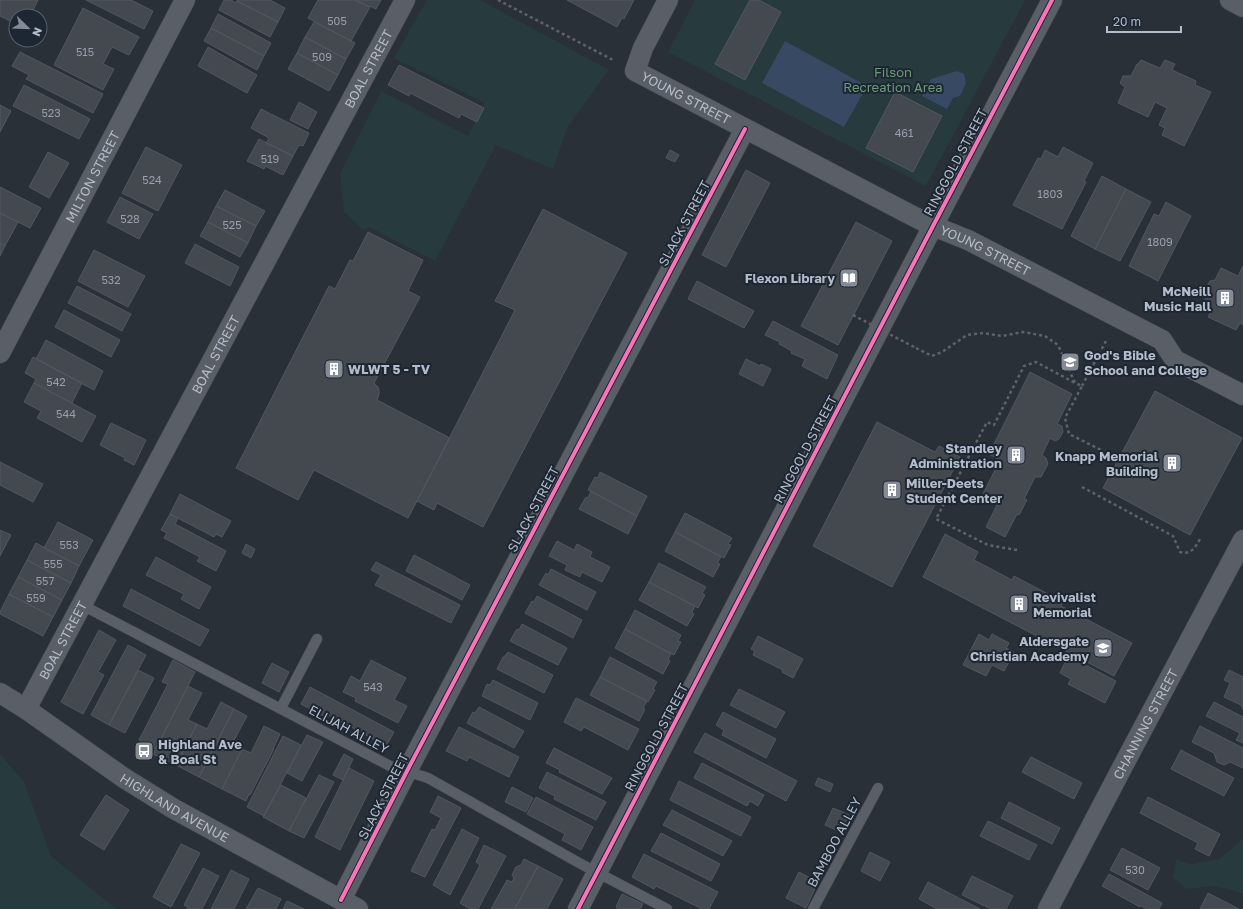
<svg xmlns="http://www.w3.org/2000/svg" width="1243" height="909" font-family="'Golos Text',sans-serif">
<rect width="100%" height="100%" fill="#2a3038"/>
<path fill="#273a3e" d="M427,0H480L609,70L568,126L553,169L496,145L435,261L369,227L363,230L344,212L340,174L381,91L468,136L485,103L394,58Z
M695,0H1025L926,186L668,52Z
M0,754L24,782L51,856L116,909H0Z
M1243,839V893L1214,886L1187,889L1173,878L1176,860L1192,864L1219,859Z"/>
<path fill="#384963" d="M785,41L867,86L844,127L762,83Z
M957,71L964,74L966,83L960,96L953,98L947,109L922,96L931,79Z"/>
<path fill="#444950" stroke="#52575f" d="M0,0H38L30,16H16V24L0,16Z
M86,0H131L153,11L144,29Z
M224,0H231L236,3L237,1L278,22L270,37L219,10Z
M237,0H270L285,8L278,22L237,1Z
M318,0H355L370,7L351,41L308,18Z
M355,0H381L376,9L370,6V7Z
M567,0H634L624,19L622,18L617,27Z
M750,0H759L781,12L745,80L715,64Z
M83,8L139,37L129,55L112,47L103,64L114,69L103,90L54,65Z
M218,14L271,43L264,56L211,28Z
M314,22L355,43L346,59L305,37Z
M211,28L264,56L257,70L204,41Z
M305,37L346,59L338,75L297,53Z
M208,47L257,75L247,93L198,66Z
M20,52L103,94L93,113L26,79L29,75L12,66Z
M297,53L338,75L329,91L288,69Z
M1141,60L1160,68L1165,60L1175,64L1172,70L1196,81L1195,85L1211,92L1184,146L1162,135L1165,128L1159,125L1167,108L1155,102L1148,117L1118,103L1125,87L1120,83L1123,76H1131L1137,64H1138Z
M399,65L484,108L477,122L461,114L459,118L410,93L409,96L388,85Z
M24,85L90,119L79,139L13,106Z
M895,92L942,116L913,172L866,148Z
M299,102L317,112L308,129L290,120Z
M0,105L11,111L0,132Z
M261,109L309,133L303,146L299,145L293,156L266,143L269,138L251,128Z
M259,139L293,156L283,175L265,166L264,169L247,161Z
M146,147L182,165L158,211L122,193Z
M1063,147L1093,163L1084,181L1086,182L1062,229L1013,205L1038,158L1041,159L1045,150L1058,157Z
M670,150L679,155L675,162L666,158Z
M48,152L69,163L49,198L29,187Z
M746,170L770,183L726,267L702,255Z
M1102,176L1126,189L1095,249L1071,236Z
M0,187L41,208L30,228L0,213Z
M1126,189L1151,202L1120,261L1095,249Z
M225,190L265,211L256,226L216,206Z
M120,197L153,214L139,239L107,222Z
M1166,202L1191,216L1158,281L1129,266L1154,214L1159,216Z
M216,206L256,226L248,243L208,222Z
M543,209L627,253L483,527L437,503L434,510L417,501L515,310L495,301Z
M0,213L18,222L5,246L0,243Z
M208,222L248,243L240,257L200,236Z
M856,222L892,241L838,345L801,326Z
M368,232L423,260L408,291L420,297L374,383L378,387L379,390V394L377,400L450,438L408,518L314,470L298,500L236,468L329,286L335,289L350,260L353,261Z
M0,243L5,246L0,256Z
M195,244L239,267L230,286L185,263Z
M94,250L145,276L128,307L78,281Z
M1243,266V325L1240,323L1236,330L1208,317L1212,309L1203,304L1209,292L1206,289L1210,281L1215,280L1221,268L1238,276Z
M697,281L754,311L744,328L688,299Z
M77,286L131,314L122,331L68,303Z
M64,310L120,340L111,357L55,327Z
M773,321L838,355L827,379L802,366L805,359L791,353L792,351L779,344L780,342L765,335Z
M46,340L103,371L94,390L36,359Z
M33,357L82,383L72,403L34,383L36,379L25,373Z
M746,359L760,366L761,364L771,369L763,386L739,374Z
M1030,372L1072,394L1057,424L1062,426L1063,432L1059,439L1055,441L1050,438L1042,455L1046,458L1048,464L1041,477H1035L1024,499L1027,500L1019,515L1017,514L1005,537L986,527L997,505L982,496L1000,460L989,454Z
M34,383L96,416L82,442L37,418L41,411L24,402Z
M1155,391L1242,438L1190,535L1103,488Z
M877,422L935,452L939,446L960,457L892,587L813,546Z
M111,423L146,440L134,465L124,460L125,458L100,445Z
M0,462L43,484L33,502L0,485Z
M600,472L647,496L637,516L588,490L595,477L598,478Z
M591,491L637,516L628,534L579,509L586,497L588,498Z
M180,494L231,521L222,537L216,534L214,537L170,514Z
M685,513L732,538L728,544L731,545L724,558L675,532Z
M170,514L178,518L175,524L226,551L216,571L197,561L200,557L164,538L167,533L161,530Z
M58,522L93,540L79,566L44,548Z
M0,530L11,535L0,556Z
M675,532L721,557L717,563L720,564L713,577L665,551Z
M945,534L978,552L974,560L1012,580L1014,576L1063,602L1061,606L1132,643L1114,676L923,577Z
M557,541L574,550L577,544L592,552L590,557L610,567L602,582L582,572L580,577L565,570L567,565L549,556Z
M36,543L79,566L71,583L27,560Z
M246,544L255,549L251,558L242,553Z
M414,555L470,585L462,600L406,571Z
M156,557L211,587L199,609L181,599L184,594L146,575Z
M27,560L71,583L62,600L18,577Z
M376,562L460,605L451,623L375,585L381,575L371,570Z
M659,563L706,587L702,593L705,595L698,608L649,582Z
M551,569L596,592L587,610L539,585L546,573L548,575Z
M18,577L62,600L53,617L9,594Z
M649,582L695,606L692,612L694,614L687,626L639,600Z
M131,589L209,630L200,646L123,606Z
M9,594L53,617L43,636L0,614V612Z
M537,596L582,620L573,638L525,613L532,601L534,602Z
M635,610L681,635L678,641L681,642L674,655L625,629Z
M522,624L567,648L558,665L510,641L517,629L519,630Z
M625,629L671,654L668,660L670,661L663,674L615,648Z
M99,630L116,640L98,672L104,675L83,714L61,702Z
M979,634L989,640L992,634L1009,643L1006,648L1014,652L1004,671L992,665L986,676L963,665Z
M758,636L803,659L793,678L782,672L783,670L753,655L755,651L751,649Z
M128,645L146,655L109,725L91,715Z
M508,652L553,675L544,693L497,669L503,657H504Z
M1068,656L1116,681L1105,703L1068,684L1071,679L1060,673Z
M610,657L657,682L653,689L655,690L648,702L600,677Z
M173,660L195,672L156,749L139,740L168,684L162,682Z
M371,660L406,678L394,700L407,706L398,723L355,701L356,698L343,692L351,676L360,681Z
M272,663L289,672L279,692L262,683Z
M138,670L154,678L125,733L109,725Z
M1229,670L1243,677V709L1241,705L1224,697L1230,683L1224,680Z
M600,677L647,701L643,708L645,709L639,721L590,695Z
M493,680L538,703L530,720L482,696L487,684L490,685Z
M188,686L202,693L188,720L197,724L176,765L153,754Z
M310,687L394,732L386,746L329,715L327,718L301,704Z
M739,689L785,712L776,728L730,705Z
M576,698L639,729L628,750L584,727L581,731L564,722Z
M221,702L234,709L199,777L176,765L197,724L207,729Z
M1214,702L1243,717V743L1236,740L1240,733L1206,716Z
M479,707L524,731L514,748L467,723L473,712L475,713Z
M234,709L247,716L232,744L242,749L222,789L199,777Z
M723,712L776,739L766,758L722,735L724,730L716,725Z
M264,726L280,734L273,749H274L250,795L249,794L246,801L222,789L242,749L251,753Z
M1200,726L1243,748V768L1230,762L1224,765L1217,762L1214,753L1192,742Z
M459,727L519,757L509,777L469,757L467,761L446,751Z
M705,733L797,781L786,801L694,752Z
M307,735L323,742L302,781L287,773Z
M283,736L301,745L264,816L247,807Z
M554,748L612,778L602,794L559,772L560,770L546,763Z
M1181,750L1234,778L1224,796L1171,769Z
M344,754L353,759L343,780L333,775Z
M1031,757L1082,783L1074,799L1022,772Z
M702,763L764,795L758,806L750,801L747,806L694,778Z
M349,768L374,781L340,850L315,837Z
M547,772L606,802L596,820L554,799L555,796L539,788Z
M319,775L334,782L304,838L289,831Z
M818,778L833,784L830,792L815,785Z
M679,781L751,817L741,836L670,800Z
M281,785L306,798L289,831L263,817Z
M512,787L533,798L526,812L505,802Z
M106,795L129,810L104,850L80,835Z
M438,796L461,808L425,877L411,871L432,829L435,830L441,818L430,812Z
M536,797L593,827L581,850L562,840L565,834L527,814Z
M1148,797L1220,834L1209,856L1195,849L1198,843L1140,813Z
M1009,802L1060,828L1052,844L1001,818Z
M833,808L849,815L841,832L825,825Z
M672,810L732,841L723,856L663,825Z
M988,821L1037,845L1029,860L980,836Z
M462,829L479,838L450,895L433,885Z
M661,833L720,864L711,881L651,851Z
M181,844L200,853L171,907L153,897Z
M484,845L506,856L478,909H470L460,903L480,865L476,862Z
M1122,848L1160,868L1148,890L1110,870Z
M870,852L890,862L880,881L861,871Z
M644,854L718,892L709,909H702L656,886L654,889L632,877Z
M524,859L538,866L515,909H491L507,880L512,882L514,878L512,875L516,867L521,865Z
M538,866L563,879L547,909H515Z
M203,868L219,876L202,909H187L188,907L184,905Z
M231,870L249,879L234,909H211Z
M799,872L818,882L806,908L786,898Z
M1109,874L1162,903L1159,909H1146L1140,905V907L1102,886Z
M972,876L1013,896L1006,909H991L962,895Z
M928,882L980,909H937L919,899Z
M258,888L281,899L276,909H246Z
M1208,893L1239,909H1200Z
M622,894L643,904L640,909H619L616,907Z
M287,901L304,909H283Z"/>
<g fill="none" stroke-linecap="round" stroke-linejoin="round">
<g stroke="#484c53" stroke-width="11">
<path id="service" d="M82,605L390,766L428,778L581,864L667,909
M281,708L317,639
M813,909L878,788"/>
</g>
<g stroke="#484c53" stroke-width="21">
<g id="minor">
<path id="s1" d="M668,0L643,48L635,71L909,214L933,226L968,240L1162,340L1175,360L1243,395"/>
<path d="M1230,0L1243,7"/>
<path id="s2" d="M0,353L185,0"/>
<path id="s3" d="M0,693L26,709L124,778L174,809L358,909"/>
<path id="s4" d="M26,709L405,0"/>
<path d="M341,900L407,771L745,129"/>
<path d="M578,909L933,226L1052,0"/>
<path id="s5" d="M1048,909L1124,764L1243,540"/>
</g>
</g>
<path stroke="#5d636a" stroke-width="2.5" stroke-dasharray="3 3" stroke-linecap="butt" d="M498,0L615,61
M916,348L932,356L942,352L967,335L983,333L1002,336L1023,332L1045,336L1058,345L1075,383L1082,386L1065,418L1069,434L1101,450
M1082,386L1107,339
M1082,487L1173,536L1180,552C1191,555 1195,548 1200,539
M1017,550L988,545L936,519L987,422L994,425L1024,366L1036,362L1075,383"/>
<use href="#service" stroke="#5a5e66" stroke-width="10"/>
<use href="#minor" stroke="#5a5e66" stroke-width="20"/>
<path stroke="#5d636a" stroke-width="2.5" stroke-dasharray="3 3" stroke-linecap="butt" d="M853,315L916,348"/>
<g stroke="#1d2633" stroke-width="6">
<path id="cycleway" d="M341,900L407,771L745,129
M578,909L933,226L1052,0"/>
</g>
<use href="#cycleway" stroke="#fb73b8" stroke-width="4"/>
</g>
<defs>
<g id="library-square" transform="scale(1)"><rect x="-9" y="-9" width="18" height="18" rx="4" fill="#848b96" stroke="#1d2633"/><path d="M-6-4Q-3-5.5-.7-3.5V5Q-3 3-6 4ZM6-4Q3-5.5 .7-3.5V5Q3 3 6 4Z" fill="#fff"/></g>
<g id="building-square" transform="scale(1)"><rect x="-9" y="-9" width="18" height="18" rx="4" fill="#848b96" stroke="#1d2633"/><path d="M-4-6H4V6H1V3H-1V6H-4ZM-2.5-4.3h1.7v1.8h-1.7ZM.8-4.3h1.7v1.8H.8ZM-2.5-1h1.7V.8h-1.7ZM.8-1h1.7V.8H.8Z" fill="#fff"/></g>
<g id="university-square" transform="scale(1)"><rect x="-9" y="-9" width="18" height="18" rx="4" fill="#848b96" stroke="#1d2633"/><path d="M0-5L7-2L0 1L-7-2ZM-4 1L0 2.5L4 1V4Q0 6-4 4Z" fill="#fff"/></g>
<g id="school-square" transform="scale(1)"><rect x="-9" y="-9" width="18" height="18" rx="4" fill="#848b96" stroke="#1d2633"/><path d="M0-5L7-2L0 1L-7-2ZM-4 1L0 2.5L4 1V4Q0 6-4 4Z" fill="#fff"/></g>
<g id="bus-square" transform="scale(1)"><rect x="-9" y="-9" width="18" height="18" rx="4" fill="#848b96" stroke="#1d2633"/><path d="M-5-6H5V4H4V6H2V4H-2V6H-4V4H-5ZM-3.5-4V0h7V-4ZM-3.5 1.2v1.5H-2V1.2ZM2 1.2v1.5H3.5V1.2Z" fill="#fff"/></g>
</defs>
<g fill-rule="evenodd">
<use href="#library-square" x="849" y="278"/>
<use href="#building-square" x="1225" y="298"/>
<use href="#university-square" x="1070" y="362"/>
<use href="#building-square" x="334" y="369"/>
<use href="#building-square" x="1016" y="455"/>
<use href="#building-square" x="1172" y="463"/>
<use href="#building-square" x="892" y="490"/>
<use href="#building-square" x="1019" y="604"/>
<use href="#school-square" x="1103" y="648"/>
<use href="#bus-square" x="144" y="751"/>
</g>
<g text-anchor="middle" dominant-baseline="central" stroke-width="4" stroke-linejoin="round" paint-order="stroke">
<g font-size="11" fill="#989fab">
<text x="337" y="20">505</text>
<text x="85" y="51">515</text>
<text x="322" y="56">509</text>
<text x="51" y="112">523</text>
<text x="904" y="132">461</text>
<text x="270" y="158">519</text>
<text x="152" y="179">524</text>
<text x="1050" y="193">1803</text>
<text x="130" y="218">528</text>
<text x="232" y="224">525</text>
<text x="1160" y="241">1809</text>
<text x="111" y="279">532</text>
<text x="56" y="381">542</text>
<text x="66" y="413">544</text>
<text x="69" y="544">553</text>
<text x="53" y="563">555</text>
<text x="45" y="580">557</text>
<text x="36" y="597">559</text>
<text x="373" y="686">543</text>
<text x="1135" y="869">530</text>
</g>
<g font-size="13" fill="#b4bcc9" stroke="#1d2633">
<text stroke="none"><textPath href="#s4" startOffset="726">BOAL STREET</textPath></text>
<text stroke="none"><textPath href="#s1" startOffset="136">YOUNG STREET</textPath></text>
<text transform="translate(955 162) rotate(-62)">RINGGOLD STREET</text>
<text stroke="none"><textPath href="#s2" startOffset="199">MILTON STREET</textPath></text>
<text transform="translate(684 223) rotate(-62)">SLACK STREET</text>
<text stroke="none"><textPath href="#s1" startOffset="472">YOUNG STREET</textPath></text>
<text stroke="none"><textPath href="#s4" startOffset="402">BOAL STREET</textPath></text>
<text transform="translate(805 449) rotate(-62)">RINGGOLD STREET</text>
<text transform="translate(533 509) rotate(-62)">SLACK STREET</text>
<text stroke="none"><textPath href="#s4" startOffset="78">BOAL STREET</textPath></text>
<text stroke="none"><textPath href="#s5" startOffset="209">CHANNING STREET</textPath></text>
<text transform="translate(349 729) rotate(28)">ELIJAH ALLEY</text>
<text transform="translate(656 737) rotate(-62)">RINGGOLD STREET</text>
<text transform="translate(383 796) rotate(-63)">SLACK STREET</text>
<text stroke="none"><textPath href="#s3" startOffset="209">HIGHLAND AVENUE</textPath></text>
<text transform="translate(834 842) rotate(-62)">BAMBOO ALLEY</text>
</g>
<g font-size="13" fill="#6b9a76" stroke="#1d2633">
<text x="893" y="72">Filson<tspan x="893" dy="15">Recreation Area</tspan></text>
</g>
<g font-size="13" font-weight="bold" fill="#b4bcc9" stroke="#1d2633" text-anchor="end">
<text x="835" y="278">Flexon Library</text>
<text x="1211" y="291">McNeill<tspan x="1211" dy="15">Music Hall</tspan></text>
<text x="1084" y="355" text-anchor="start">God's Bible<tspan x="1084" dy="15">School and College</tspan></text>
<text x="348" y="369" text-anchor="start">WLWT 5 - TV</text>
<text x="1002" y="448">Standley<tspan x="1002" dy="15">Administration</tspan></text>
<text x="1158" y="456">Knapp Memorial<tspan x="1158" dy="15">Building</tspan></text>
<text x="906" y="483" text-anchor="start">Miller-Deets<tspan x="906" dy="15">Student Center</tspan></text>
<text x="1033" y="597" text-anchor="start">Revivalist<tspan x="1033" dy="15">Memorial</tspan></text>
<text x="1089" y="641">Aldersgate<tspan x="1089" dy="15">Christian Academy</tspan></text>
<text x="158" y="744" text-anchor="start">Highland Ave<tspan x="158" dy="15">&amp; Boal St</tspan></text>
</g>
</g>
<g transform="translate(28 28) rotate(113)"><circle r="19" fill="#1d2633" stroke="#59626f"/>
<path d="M0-3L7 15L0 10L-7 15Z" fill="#848b96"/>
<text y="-6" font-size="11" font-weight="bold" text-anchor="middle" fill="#b4bcc9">N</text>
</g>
<path d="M1107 26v6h74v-6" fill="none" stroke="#b4bcc9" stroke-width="2"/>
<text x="1113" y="26" font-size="12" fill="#b4bcc9" stroke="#1d2633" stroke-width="3" paint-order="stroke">20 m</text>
</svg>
